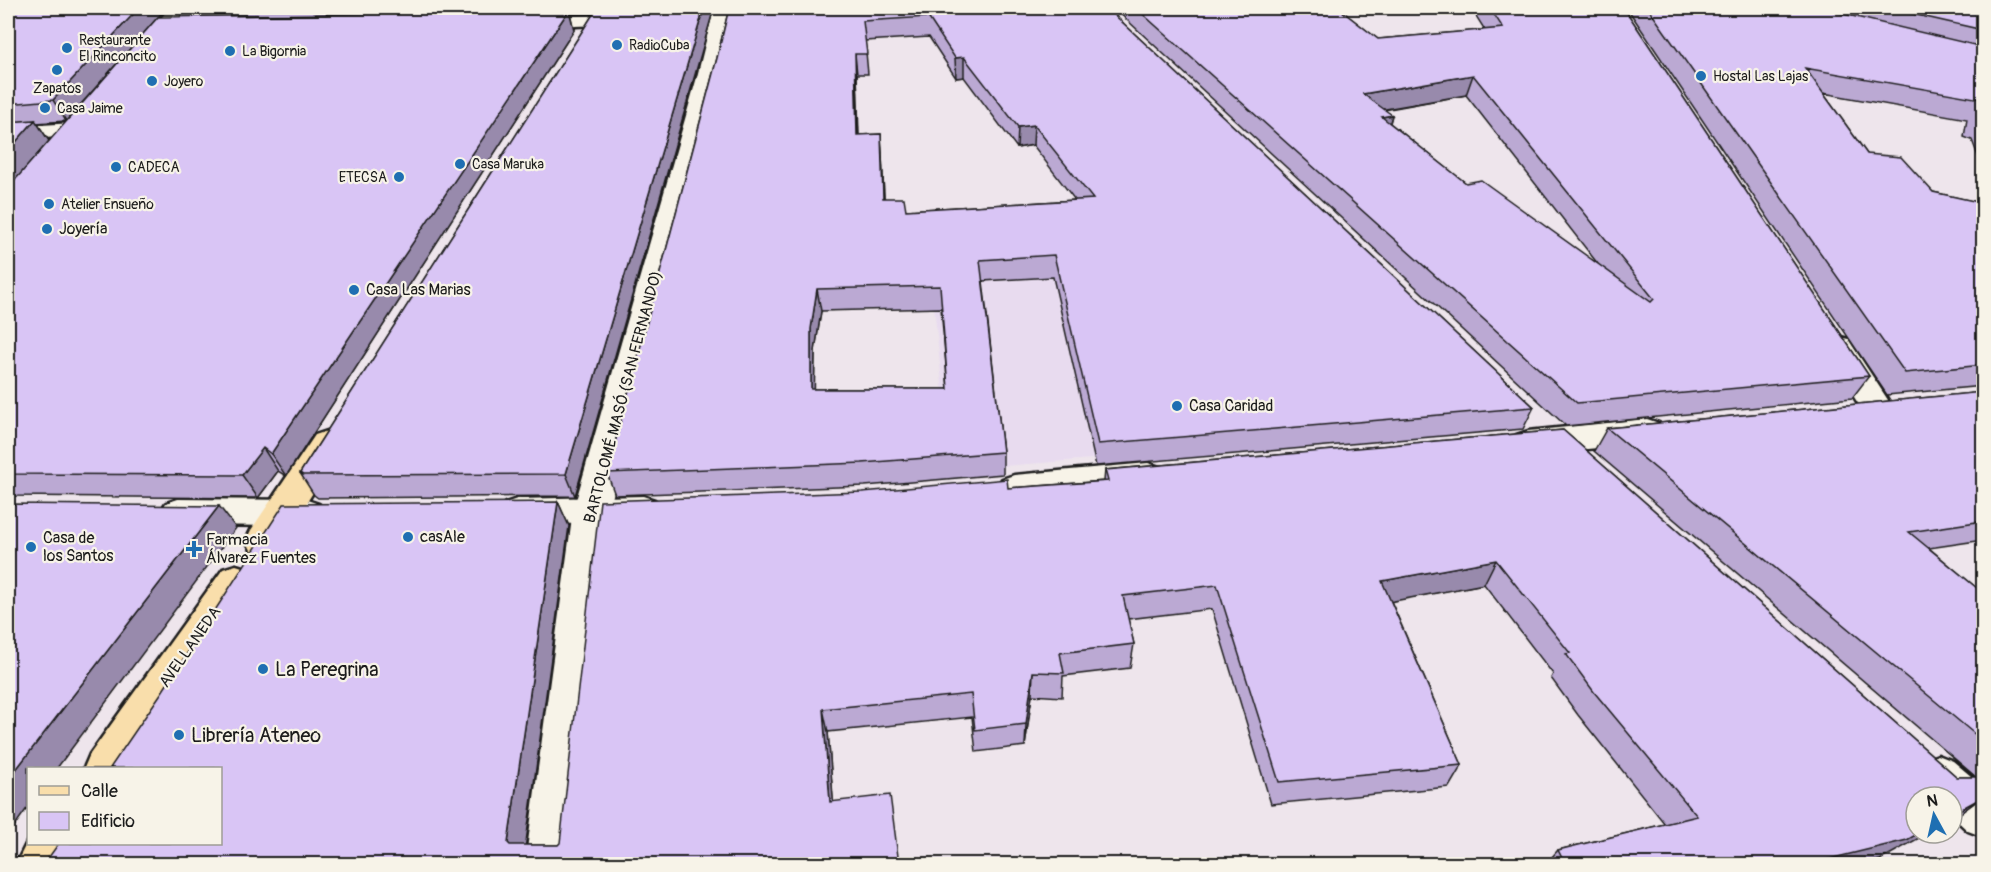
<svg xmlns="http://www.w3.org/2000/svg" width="1991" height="872" font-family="Pangolin,sans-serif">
<rect width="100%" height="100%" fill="#eee5ec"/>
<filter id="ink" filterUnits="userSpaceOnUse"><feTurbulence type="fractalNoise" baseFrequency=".0167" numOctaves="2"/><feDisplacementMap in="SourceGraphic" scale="12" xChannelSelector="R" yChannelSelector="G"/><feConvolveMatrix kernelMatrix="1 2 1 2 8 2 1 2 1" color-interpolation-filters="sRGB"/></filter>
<g filter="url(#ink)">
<path fill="#e8dbef" d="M1125,206L1143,455L951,470L931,277Z"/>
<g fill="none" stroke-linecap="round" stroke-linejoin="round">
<g stroke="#1c1c1c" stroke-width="5">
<path id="street" d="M170,8H190L150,57L142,58L134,57L131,52L134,47Z
M714,8H734L719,77L609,511L571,864H525L573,511L697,77Z
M592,15L599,17L602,21L599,25L527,28L520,26L517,22L520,18L527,16Z
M74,123L82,125L86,130L82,135L8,141V127Z
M1837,336L1848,339L1888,400L1893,408L1888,416L1877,419L1866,416L1822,346L1826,339Z"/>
</g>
<g stroke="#1c1c1c" stroke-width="5">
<path id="secondary" d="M1647,419L1659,423L1663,431L1659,439L1647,443L1528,455L1516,451L1511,443L1516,435L1528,431Z
M1148,463L1160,467L1165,476L1160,485L1148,489L1014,501L1002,497L997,488L1002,479L1014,475Z
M643,496L655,500L661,509L655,518L643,522L517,525L505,521L499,512L505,503L517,499Z
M178,499L307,500L319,504L325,513L319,522L307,526L178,525L166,521L160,512L166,503Z
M1938,755L1953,761L1984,787V837L1968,831L1952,816V797H1931L1923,789L1916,775L1923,761Z"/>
</g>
<g stroke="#1c1c1c" stroke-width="5">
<path id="primary" d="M327,431L339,435L344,443L277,550L264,554L251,550L246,540L251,530L315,435Z
M236,565L249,569L255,580L249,591L129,768H84L90,754L223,569Z
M28,840V844H76L66,864H16Z"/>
</g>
<use href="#street" fill="#f7f3e8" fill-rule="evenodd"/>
<use href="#secondary" fill="#f7f3e8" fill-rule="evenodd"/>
<use href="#primary" fill="#f9deab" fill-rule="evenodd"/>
</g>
<path fill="#bba9d3" stroke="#1c1c1c" stroke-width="1.5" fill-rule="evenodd" d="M8,8L66,121L37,123L49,141L182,17L177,8H590L585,13H570L574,30L286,476L278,471L258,498L8,496Z
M597,8H714L575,496L318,498L314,495L300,473Z
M729,8H1107L1534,407L1523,429L1096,466L1053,277L983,281L1003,452V474L865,486L615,495L607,473L717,58ZM929,37L956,78L964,77L1017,148L1033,145L1075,200L906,210L884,198L881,134L859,135L857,74H868L865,41ZM941,308L948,389H814L815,351L821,311Z
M1114,8H1338L1378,39L1485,30L1471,8H1624L1869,376L1852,398L1566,426ZM1466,95L1598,264L1466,183L1390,123L1392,115L1384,110Z
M1627,8H1983V386L1887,395ZM1823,93L1967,119L1964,137L1972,140L1982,167L1978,187L1981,203L1933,192L1867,154Z
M1983,392V540L1929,548L1983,593V784L1978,779L1979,794L1981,798L1952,819V797L1880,860L1864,864H1546L1558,850L1665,824L1578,715L1551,678L1553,674L1484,584L1391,601L1462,765L1449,787L1271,804L1212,609L1128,619L1134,644L1130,668L1063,676L1062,697L1032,695L1025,746L976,752L972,717L828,732L833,801L899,864H44L558,502L569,526L525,845H558L1008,488L1104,481L1105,470L1563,430L1957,777H1976L1594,451L1607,428Z"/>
<path fill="#988aac" stroke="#1c1c1c" stroke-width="1.5" d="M139,8H166L66,121L53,100Z
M584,8H590L585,13Z
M704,8H714L575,496L566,474Z
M569,10L574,30L286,476L271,454Z
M855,54L857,74L859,155L857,135Z
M964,57V77L956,78L955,58Z
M1473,75L1466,95L1357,114L1363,94Z
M1392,115L1386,136L1382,117Z
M35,120L49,141L8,189V151Z
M1034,125L1033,145L1017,148L1018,127Z
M881,134L882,155L885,220L883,198Z
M817,289L821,311L815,351L814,412L811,389V329Z
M263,448L278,471L258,498L242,475Z
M558,502L569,526L523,864L508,843Z
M219,506L236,528L57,768H28V807L8,835V780Z
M1496,560L1484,584L1373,605L1382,581Z
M1033,672L1032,695L1025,746L1026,724Z
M823,709L828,732L835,823L830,802Z
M1981,798L1952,819V814Z
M1919,833H1928L1880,860L1864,864H1809Z"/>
<path fill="#d9c5f5" stroke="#1c1c1c" stroke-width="1.5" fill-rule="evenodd" d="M8,8H139L53,100L8,104Z
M597,8H704L566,474L303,475L300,473Z
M729,8H1107L1534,407L1098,444L1054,255L980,260L1003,452L862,463L607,473L717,58ZM928,17L955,58L964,57L1018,127L1034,125L1093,199L906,210L904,198H883L881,134L857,135L855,54H867L863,21ZM940,286L948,389H811V329L817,289Z
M1136,8H1338L1378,39L1503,28L1490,8H1624L1869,376L1577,403ZM1473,75L1654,299L1651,302L1481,180L1466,183L1382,117L1392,115L1363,94Z
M1648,8H1818L1983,47V118L1978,117L1981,99L1805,68L1867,154L1901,157L1933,192L1983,203V365L1905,373Z
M1886,8H1983V30Z
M569,10L271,454L263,448L242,475L8,474V188L158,17Z
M35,120L8,151V122Z
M1983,392V521L1909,532L1983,593V741L1607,428Z
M1563,430L1957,777H1978L1979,794L1981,798L1952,814V797H1916V833H1919L1907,840L1809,864H1565L1558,850L1697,816L1594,692L1566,654L1570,653L1496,560L1382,581L1462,765L1279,782L1217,585L1123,596L1134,644L1060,653L1064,673L1033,672L1026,724L975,730L971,694L823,709L830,802L890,795L899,864H873V863L863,864H44L59,843H220V768H110L162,692L284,504L558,502L508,843L510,845H558L560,843L600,501L862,492L1007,479L1008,488L1108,481L1105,470Z
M8,504L219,506L8,780Z"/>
</g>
<g fill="#1f6fb2" stroke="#f7f3e8" stroke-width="2">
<circle cx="617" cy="45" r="6"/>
<circle cx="67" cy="48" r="6"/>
<circle cx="230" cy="51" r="6"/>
<circle cx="57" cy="70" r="6"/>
<circle cx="1701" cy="76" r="6"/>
<circle cx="152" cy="81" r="6"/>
<circle cx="45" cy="108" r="6"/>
<circle cx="460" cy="164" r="6"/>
<circle cx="116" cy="167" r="6"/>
<circle cx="399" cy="177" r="6"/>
<circle cx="49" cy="204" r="6"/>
<circle cx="47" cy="229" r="6"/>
<circle cx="354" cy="290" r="6"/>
<circle cx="1177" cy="406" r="6"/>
<circle cx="408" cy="537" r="6"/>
<circle cx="31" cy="547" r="6"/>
<path d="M191 540h6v6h6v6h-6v6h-6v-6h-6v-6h6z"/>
<circle cx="263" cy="669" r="6"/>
<circle cx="179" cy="735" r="6"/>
</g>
<g text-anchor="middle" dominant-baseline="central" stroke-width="4.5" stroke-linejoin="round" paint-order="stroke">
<g font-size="14" fill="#1c1c1c" stroke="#f7f3e8" text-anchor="start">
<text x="79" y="40">Restaurante<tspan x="79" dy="16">El Rinconcito</tspan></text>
<text x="629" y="45">RadioCuba</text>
<text x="242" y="51">La Bigornia</text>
<text x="1713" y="76">Hostal Las Lajas</text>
<text x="164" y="81">Joyero</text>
<text x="57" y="88" text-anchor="middle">Zapatos</text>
<text x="57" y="108">Casa Jaime</text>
<text x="472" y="164">Casa Maruka</text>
<text x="128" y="167">CADECA</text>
<text x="387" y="177" text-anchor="end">ETECSA</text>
<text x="61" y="204">Atelier Ensueño</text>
</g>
<g font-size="16" fill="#1c1c1c" stroke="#f7f3e8" text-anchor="start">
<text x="59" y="229">Joyería</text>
<text x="366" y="290">Casa Las Marias</text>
<text x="1189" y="406">Casa Caridad</text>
<text x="420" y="537">casAle</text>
<text x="43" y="538">Casa de<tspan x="43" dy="18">los Santos</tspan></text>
<text x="206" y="540">Farmacia<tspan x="206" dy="18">Álvarez Fuentes</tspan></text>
</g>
<g font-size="16" fill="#1c1c1c" stroke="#f7f3e8">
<text transform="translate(623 397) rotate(-75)">BARTOLOMÉ MASÓ (SAN FERNANDO)</text>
<text transform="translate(190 647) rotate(-55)">AVELLANEDA</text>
</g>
<g font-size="20" fill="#1c1c1c" stroke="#f7f3e8" text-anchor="start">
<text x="275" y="669">La Peregrina</text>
<text x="191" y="735">Librería Ateneo</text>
</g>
</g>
<rect width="1991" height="872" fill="none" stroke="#f7f3e8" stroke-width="30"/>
<rect x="15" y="15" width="1961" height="842" fill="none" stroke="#1c1c1c" stroke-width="2" filter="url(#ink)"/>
<rect x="27" y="767" width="195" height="78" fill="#f7f3e8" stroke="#9f9d96" stroke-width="1.5"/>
<rect x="39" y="786" width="30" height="9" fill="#f9deab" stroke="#9f9d96" stroke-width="1.5"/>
<text x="81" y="797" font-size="18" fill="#1c1c1c">Calle</text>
<rect x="39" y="812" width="30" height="18" fill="#d9c5f5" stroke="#9f9d96" stroke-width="1.5"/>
<text x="81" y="827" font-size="18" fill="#1c1c1c">Edificio</text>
<g transform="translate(1934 815) rotate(352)"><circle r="28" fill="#f7f3e8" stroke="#9f9d96" stroke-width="1.5"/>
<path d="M0-4.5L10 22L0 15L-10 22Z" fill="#1f6fb2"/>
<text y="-9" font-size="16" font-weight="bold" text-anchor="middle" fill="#1c1c1c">N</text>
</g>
</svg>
